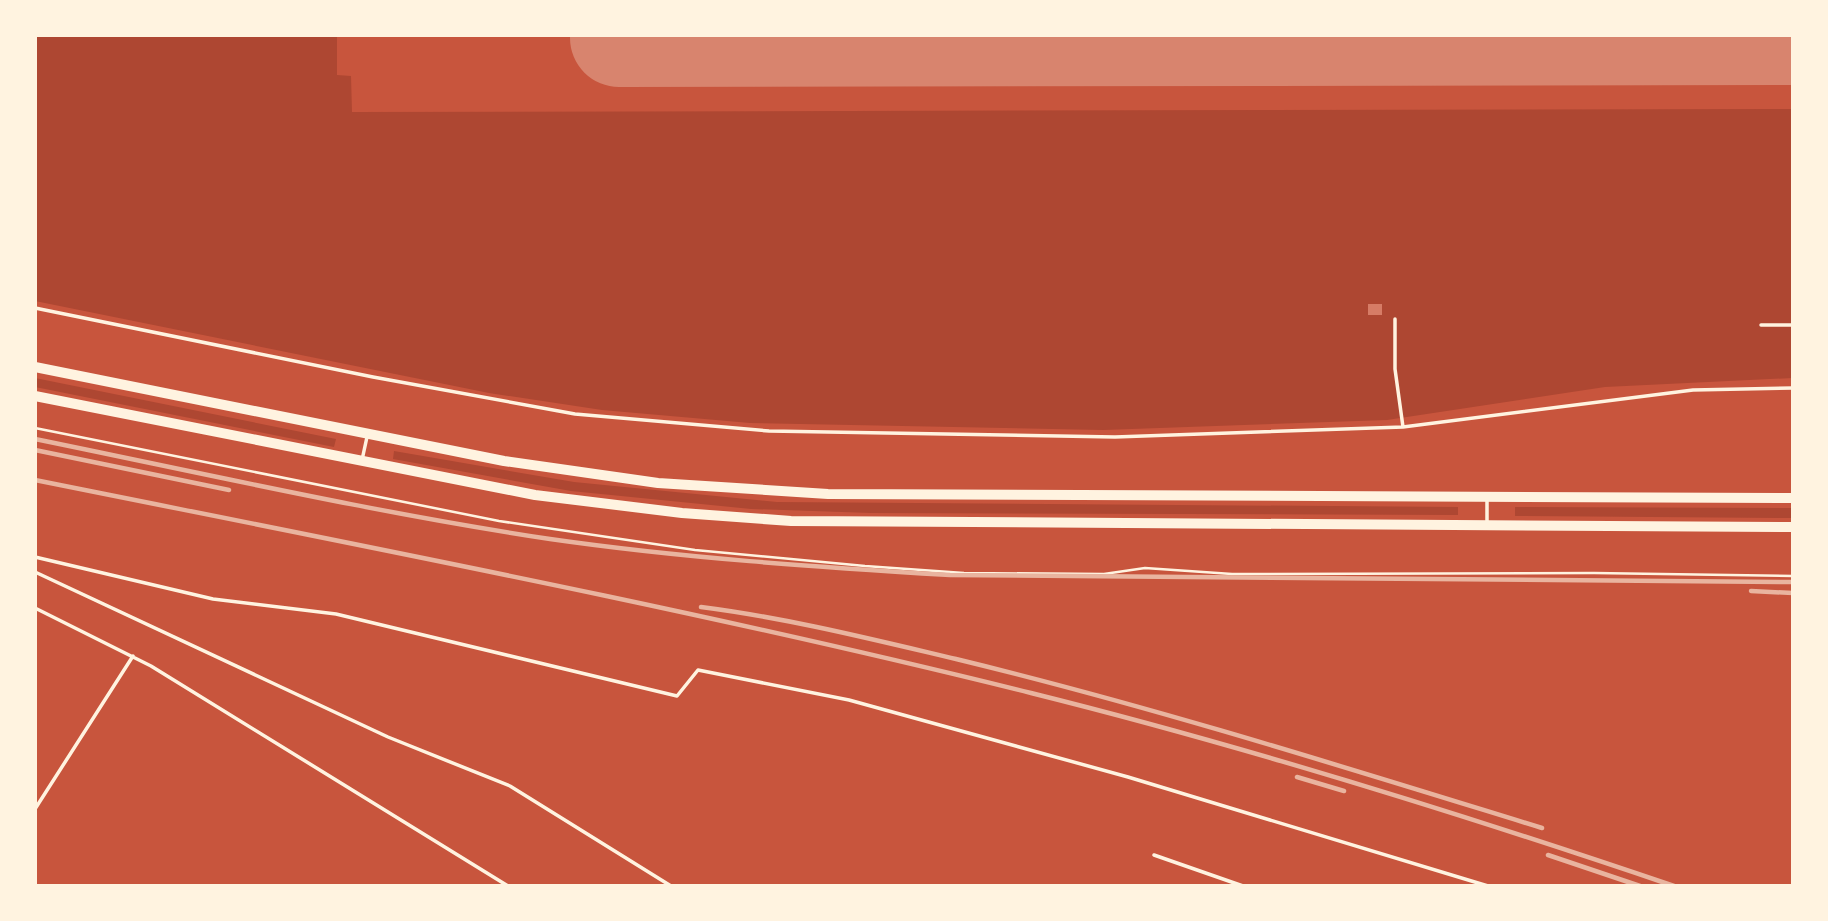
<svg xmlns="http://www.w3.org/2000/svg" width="1828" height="921" font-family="'Roboto Serif',serif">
<rect width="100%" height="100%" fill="#c8553d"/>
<path fill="#ae4732" d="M35,35H337V75L351,76L352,112L1793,109V378L1605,387L1387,420L1103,430L750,423L602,410L489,393L35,301Z
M35,378L336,439L334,447L35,387Z
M394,451L574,482L777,502L1458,507V515L871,513L751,509L571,491L393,459Z
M1515,507L1793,508V518L1515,516Z"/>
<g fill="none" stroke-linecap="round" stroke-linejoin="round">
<path stroke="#d8846e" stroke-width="40" d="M758,35L766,38
M1679,35L1696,36"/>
<path stroke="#d8846e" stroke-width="98" d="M619,38L1793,36"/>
</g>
<path fill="#d67c66" d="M1368,304H1382V315H1368Z"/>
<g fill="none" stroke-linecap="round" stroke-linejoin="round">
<path stroke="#fff3e0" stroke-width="2.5" d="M35,428L499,521L695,550L865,566L964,573L1104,574L1145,568L1232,574L1594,573L1793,576"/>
<path stroke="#fff3e0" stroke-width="3.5" d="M35,308L373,377L575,414L769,431L1115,437L1403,427L1693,390L1793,388
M1395,319V369L1403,427
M1761,325H1793
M362,460L367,437
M1487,498V522
M35,557L213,599L336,614L677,696L698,670L849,700L1128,777L1488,886
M35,572L388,737L510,786L671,886
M35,608L151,666L508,886
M35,809L133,656
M1154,855L1243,886"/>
<path stroke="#fff3e0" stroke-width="10" d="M35,367L504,461L658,483L828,494L1793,498
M35,396L535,495L682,513L791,521L1793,527"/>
<path stroke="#e9b49f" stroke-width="4.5" d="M35,439C206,474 377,513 550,539C682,558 817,567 950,575L1793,582
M35,450L229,490
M35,480C368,547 702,611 1031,693C1248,747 1462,814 1674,886
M1751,591L1793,593
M701,607C787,618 871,639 956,659C1154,707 1347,768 1542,828
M1297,777L1344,791
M1548,855L1640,886"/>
</g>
<rect width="1828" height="921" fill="none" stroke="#fff3e0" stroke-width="74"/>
</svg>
